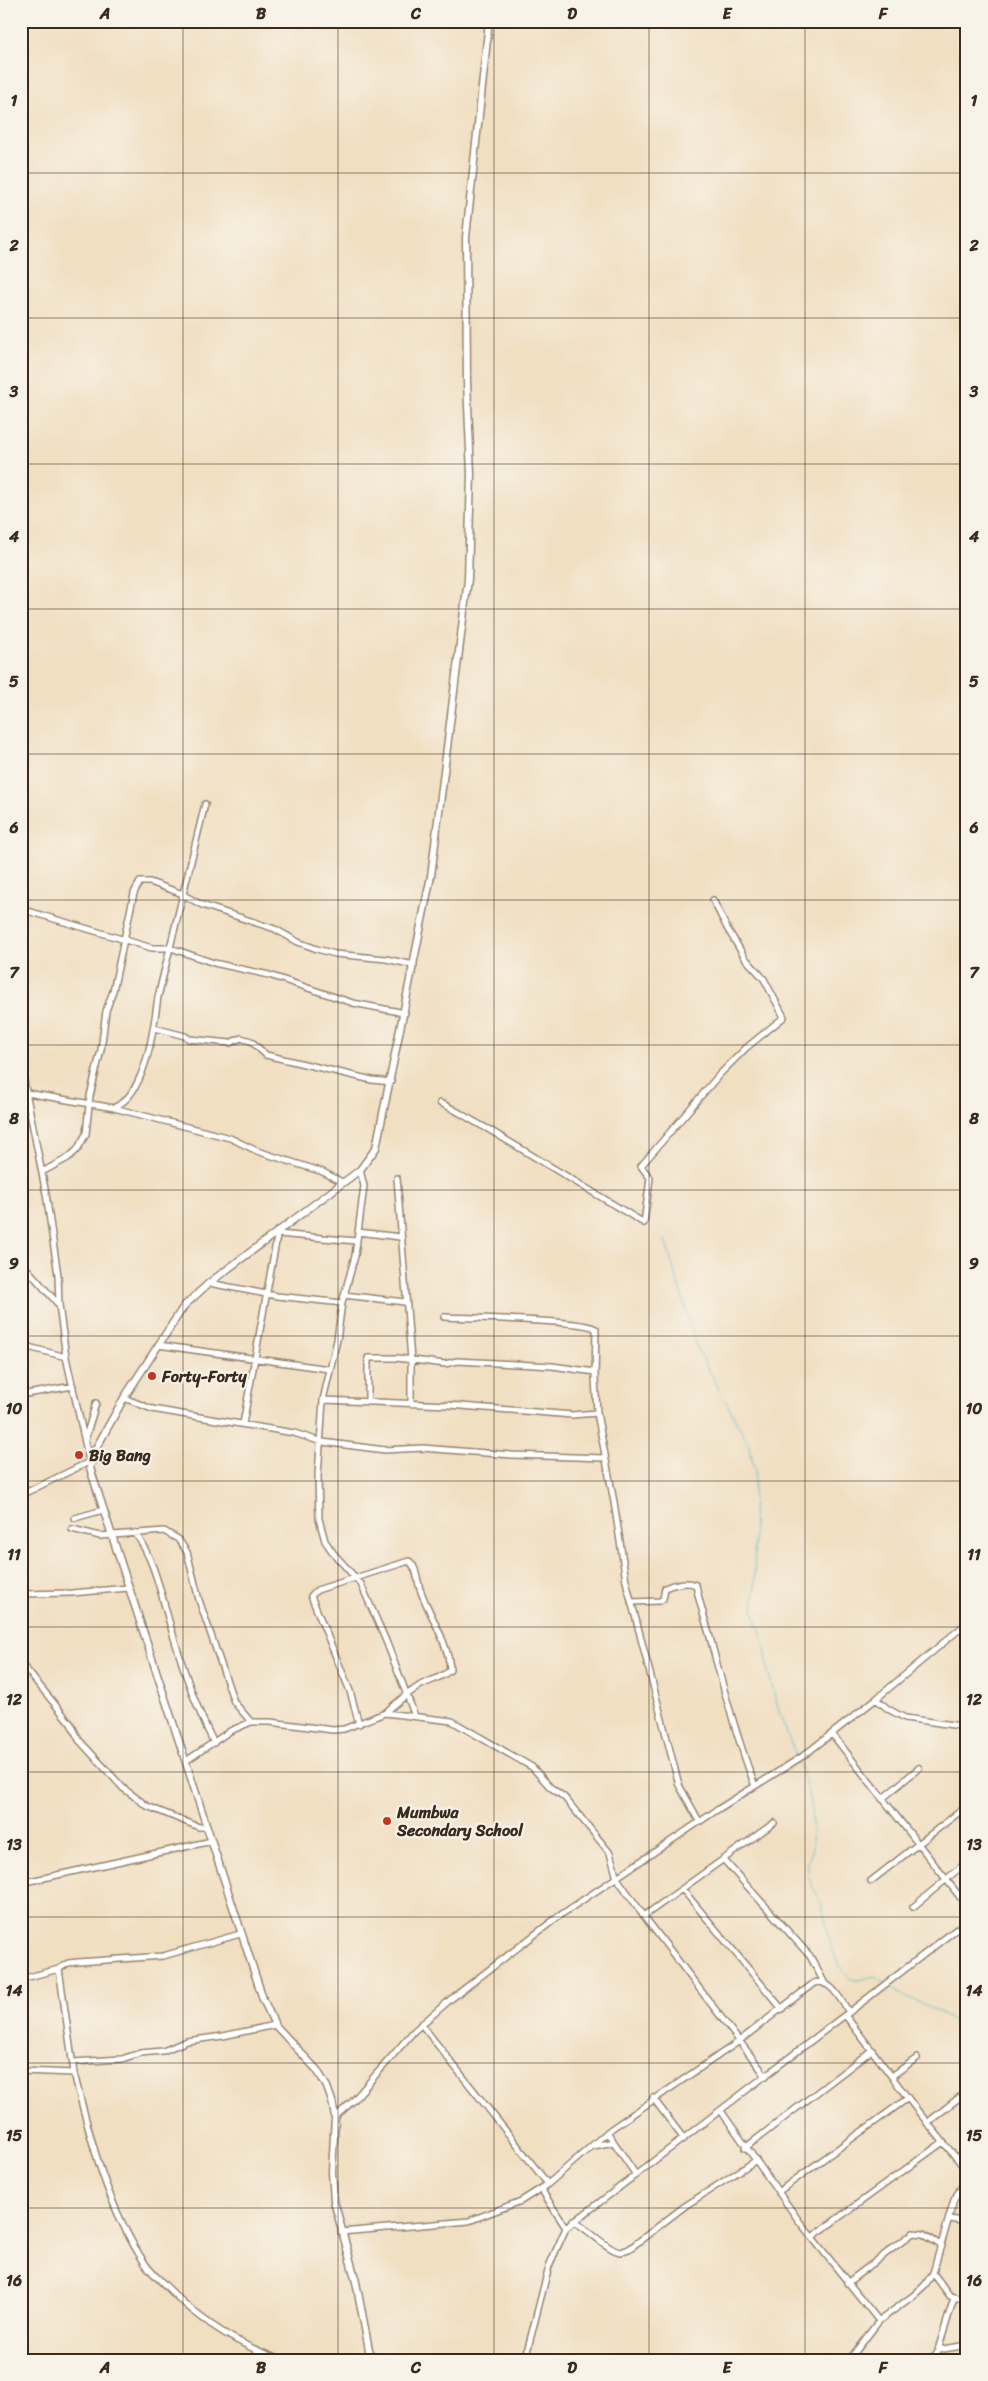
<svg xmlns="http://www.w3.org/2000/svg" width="988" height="2381" font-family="Sriracha,sans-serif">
<rect width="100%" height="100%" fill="#f7f3e8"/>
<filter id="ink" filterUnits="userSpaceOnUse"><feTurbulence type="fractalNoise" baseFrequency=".02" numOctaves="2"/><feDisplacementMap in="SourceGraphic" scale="10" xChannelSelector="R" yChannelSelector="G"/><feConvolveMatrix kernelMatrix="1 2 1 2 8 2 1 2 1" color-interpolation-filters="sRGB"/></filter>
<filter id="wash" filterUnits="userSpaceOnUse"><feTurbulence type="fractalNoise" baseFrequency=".0096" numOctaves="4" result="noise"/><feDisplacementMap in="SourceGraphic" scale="20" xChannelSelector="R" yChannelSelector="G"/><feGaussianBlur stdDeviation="1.12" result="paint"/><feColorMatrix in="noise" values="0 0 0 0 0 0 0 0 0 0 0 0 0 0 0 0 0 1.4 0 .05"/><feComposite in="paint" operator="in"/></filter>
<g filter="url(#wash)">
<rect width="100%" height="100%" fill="#f1dfc2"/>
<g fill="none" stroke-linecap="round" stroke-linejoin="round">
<path stroke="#4fb9cb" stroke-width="1" d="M665,1240L698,1350L748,1443L755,1471L753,1500L755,1586L753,1611L765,1646L768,1671L780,1715L796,1756
M798,1760C809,1788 814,1816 812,1846C812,1854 806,1864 808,1872C810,1883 817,1894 821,1904C828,1925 831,1964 850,1978C856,1983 868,1977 875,1976L885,1983
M888,1985L898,1993L928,2006L967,2028"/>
</g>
</g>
<g filter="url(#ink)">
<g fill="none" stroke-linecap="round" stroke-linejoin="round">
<g stroke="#968470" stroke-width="8">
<path id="minor" d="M21,909L152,948H171L214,963L269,975L353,1003L405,1013
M154,1028L185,1036L189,1039L230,1043L241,1038L251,1041L266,1055L372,1080L391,1082
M21,1066L46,1194L58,1275L59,1305L66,1357L90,1465
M27,1093L114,1108C119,1105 125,1101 129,1096C148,1073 154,1026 158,997L205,804
M440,1103C456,1109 471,1121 488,1129L644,1223L650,1178L641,1166L719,1075L746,1048L784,1017L764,979L745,958L727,928L713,900
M114,1108L230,1138L257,1151L323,1172L342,1182
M360,1170L364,1186L355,1256L342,1303L337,1340L323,1400L318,1476L319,1519L325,1541L334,1554L361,1584L386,1641L415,1716
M42,1172L68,1158L77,1150L86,1134L90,1096L101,1050L106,1011L113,991L134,893L140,882H150L180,893L202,905L275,929L298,942L317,949L335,954L386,959L414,965
M397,1178L411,1360V1404
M358,1232L400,1237
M278,1234L356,1241
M21,1262L59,1305
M209,1283L277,1296L342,1303
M344,1295L405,1302
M444,1317C467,1318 586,1320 596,1329L595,1378L597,1413L614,1502L626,1581L679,1785L699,1821
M21,1345L66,1357
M158,1345L329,1369
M21,1395L73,1386
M124,1398L152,1409L294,1433L322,1442L385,1450L422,1448L512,1455L605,1458
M323,1400L449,1405L572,1415L597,1413
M368,1402V1358H397L445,1364L457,1361L552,1366L595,1372
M243,1424L278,1231
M85,1440L96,1403
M21,1495L89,1462
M75,1518L103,1510
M72,1529L100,1536L164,1531L178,1539L187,1552L199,1600L234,1702L251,1722
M135,1533C154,1559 160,1590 169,1621C181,1662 194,1704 214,1743
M21,1594L72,1593L128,1588
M631,1602L660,1601L663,1599L665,1588C673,1584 688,1581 696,1585C700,1607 708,1627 713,1649C725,1695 738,1741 755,1786
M21,1663L71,1724L79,1740L123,1788L147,1806L199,1827H207
M876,1699L888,1709L905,1718L967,1727
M359,1724L350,1691L311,1596L317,1590L409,1561C417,1567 417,1580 420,1589C429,1615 449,1643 450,1670C442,1678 431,1680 421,1685C408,1693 396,1703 385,1713
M961,1727L967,1740
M832,1734L967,1906
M186,1761L230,1731L251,1722H270L333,1730L344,1729L385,1713L452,1721L532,1767L550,1787L564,1797L610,1853L617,1878L644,1916L766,2076
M882,1799L919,1768
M723,1859L810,1956L825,1984
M871,1881L967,1806
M21,1883L212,1841
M683,1890L782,2009
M913,1907L967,1862
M644,1916L774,1823
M21,1979L59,1969
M847,2014L967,1921
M421,2024L548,2184
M73,2062L122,2059L140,2053L163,2051L187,2041L223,2036L275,2025
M21,2071L74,2073C90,2138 108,2209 146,2265C152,2273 160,2280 167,2287C200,2321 236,2344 281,2360
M74,2073L59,1969L68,1963L78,1962L163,1956L240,1934
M892,2076L917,2058
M653,2098L684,2139
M721,2111L799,2221L879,2321
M335,2117L353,2101L414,2031L451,1999L559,1916L720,1808L803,1756L876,1699L967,1623
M927,2123L960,2097
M607,2132L636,2175
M594,2146L613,2142
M745,2148L872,2050
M541,2189L566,2228
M778,2192L908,2098
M950,2219L967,2222
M573,2221C587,2228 609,2251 620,2252L629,2249L685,2206L755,2161
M341,2232L469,2221L521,2201L548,2184L611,2129L738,2042L814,1983C831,1978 841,2001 849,2012
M812,2237L943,2142
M933,2273L950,2296L967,2300
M847,2283L913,2233L923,2234L942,2246
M938,2350L954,2298
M522,2360L528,2348L549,2266L566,2228L845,2015L917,2110L967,2171
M849,2360L879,2321L914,2295L925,2285L933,2273L954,2200L967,2177
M932,2360L938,2350L967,2345"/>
</g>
<g stroke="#968470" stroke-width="9">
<path id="tertiary" d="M371,2360L356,2282L334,2201L332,2172L335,2117L332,2101L327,2087L317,2070L275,2025L263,1999L90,1468L94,1452L124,1398L184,1306L209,1283L360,1170L376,1148L431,876L468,579L471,474L467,382L466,237L489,21"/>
</g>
<use href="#minor" stroke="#fff" stroke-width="5"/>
<use href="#tertiary" stroke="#fff" stroke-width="6"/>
</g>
</g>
<path fill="none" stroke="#3b2a1e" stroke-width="1" stroke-opacity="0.55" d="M183,21V2360M338,21V2360M494,21V2360M649,21V2360M805,21V2360M21,173H967M21,318H967M21,464H967M21,609H967M21,754H967M21,900H967M21,1045H967M21,1190H967M21,1336H967M21,1481H967M21,1627H967M21,1772H967M21,1917H967M21,2063H967M21,2208H967"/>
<g fill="#c8321e" stroke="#f7f3e8" stroke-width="2">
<circle cx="152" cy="1376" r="5"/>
<circle cx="79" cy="1455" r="5"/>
<circle cx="387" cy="1821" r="5"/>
</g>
<g text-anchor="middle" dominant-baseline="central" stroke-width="4.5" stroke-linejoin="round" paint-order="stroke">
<g font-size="16" font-weight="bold" fill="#3b2a1e" stroke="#f7f3e8" text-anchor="start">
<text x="162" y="1376">Forty-Forty</text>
<text x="89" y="1455">Big Bang</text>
<text x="397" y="1812">Mumbwa<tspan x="397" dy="18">Secondary School</tspan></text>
</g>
</g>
<rect width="988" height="2381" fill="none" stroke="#f7f3e8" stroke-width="55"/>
<rect x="28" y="28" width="932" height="2326" fill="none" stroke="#3b2a1e" stroke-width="2"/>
<g font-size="16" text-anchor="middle" font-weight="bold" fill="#3b2a1e">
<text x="105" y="19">A</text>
<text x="261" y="19">B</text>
<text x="416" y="19">C</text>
<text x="572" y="19">D</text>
<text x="727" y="19">E</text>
<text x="883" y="19">F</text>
<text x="14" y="106">1</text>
<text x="974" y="106">1</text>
<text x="14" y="251">2</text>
<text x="974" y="251">2</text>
<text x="14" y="397">3</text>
<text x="974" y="397">3</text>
<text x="14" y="542">4</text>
<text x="974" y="542">4</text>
<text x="14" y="687">5</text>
<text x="974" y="687">5</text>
<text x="14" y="833">6</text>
<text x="974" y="833">6</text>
<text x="14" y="978">7</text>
<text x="974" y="978">7</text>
<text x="14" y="1124">8</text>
<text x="974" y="1124">8</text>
<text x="14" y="1269">9</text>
<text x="974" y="1269">9</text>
<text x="14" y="1414">10</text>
<text x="974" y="1414">10</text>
<text x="14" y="1560">11</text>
<text x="974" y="1560">11</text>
<text x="14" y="1705">12</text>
<text x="974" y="1705">12</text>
<text x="14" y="1850">13</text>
<text x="974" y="1850">13</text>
<text x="14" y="1996">14</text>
<text x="974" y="1996">14</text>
<text x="14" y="2141">15</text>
<text x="974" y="2141">15</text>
<text x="14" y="2286">16</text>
<text x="974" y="2286">16</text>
<text x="105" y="2373">A</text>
<text x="261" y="2373">B</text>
<text x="416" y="2373">C</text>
<text x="572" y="2373">D</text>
<text x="727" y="2373">E</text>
<text x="883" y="2373">F</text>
</g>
</svg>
